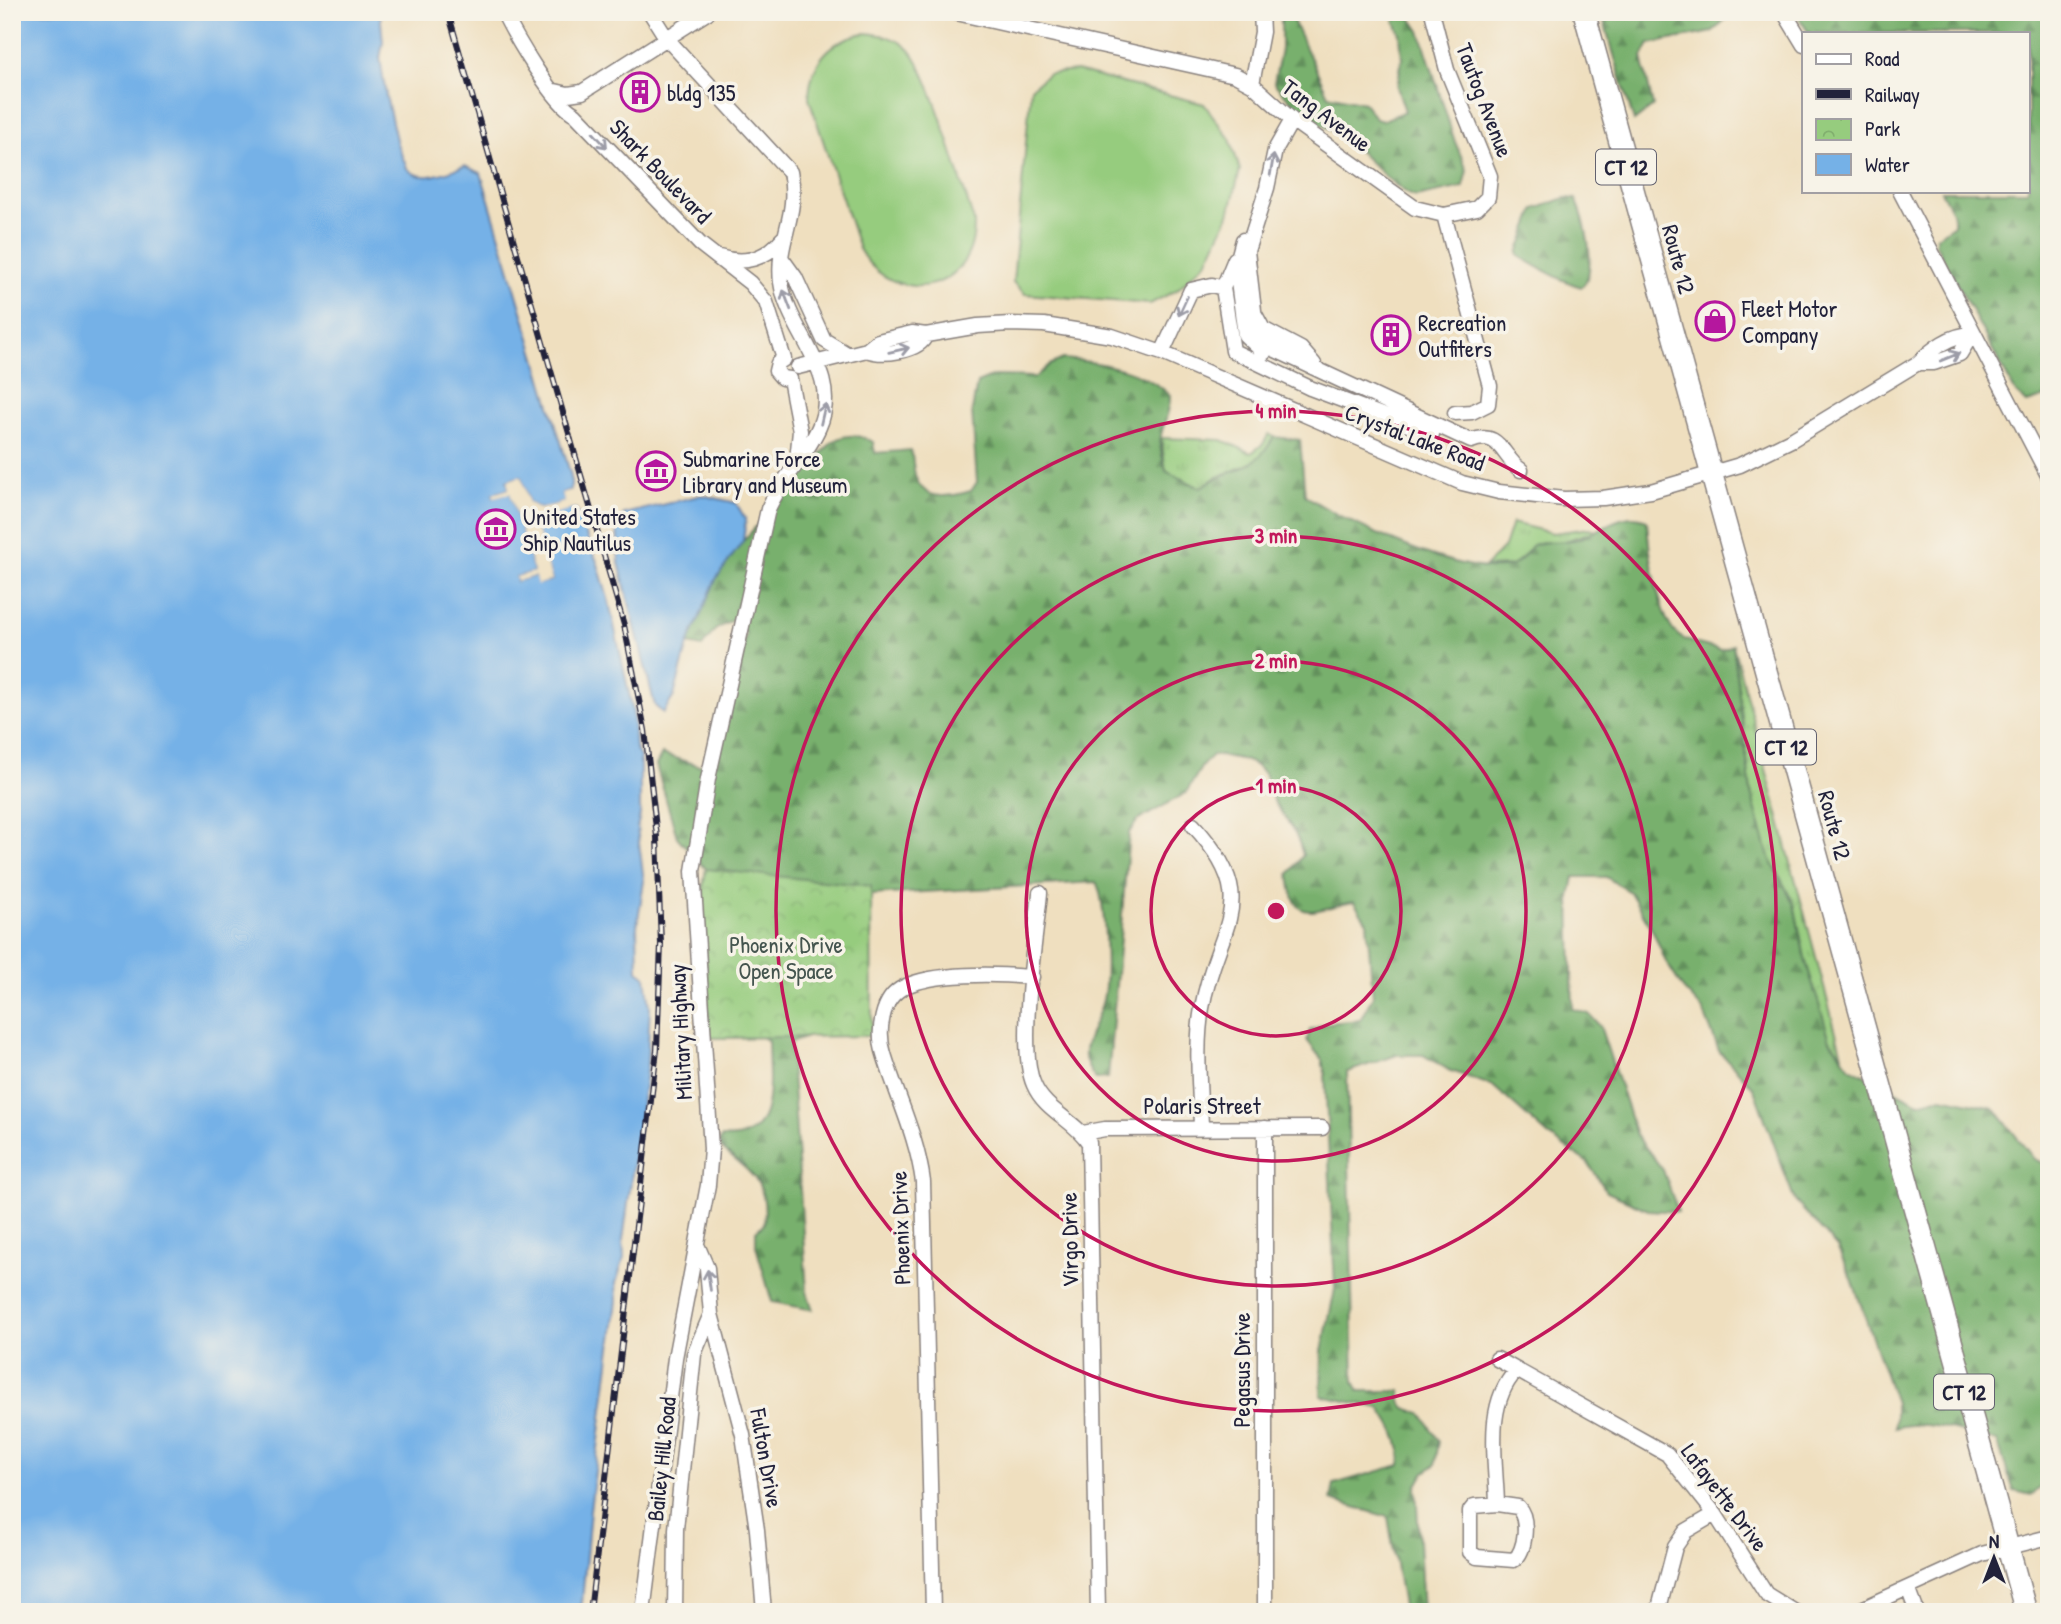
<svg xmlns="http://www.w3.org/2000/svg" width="2061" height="1624" font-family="'Patrick Hand',sans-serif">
<defs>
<pattern id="grass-tufts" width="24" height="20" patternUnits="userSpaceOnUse" patternTransform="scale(1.75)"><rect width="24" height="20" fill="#96cc7e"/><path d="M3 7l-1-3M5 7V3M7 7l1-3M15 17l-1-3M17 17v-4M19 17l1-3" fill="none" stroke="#81af6e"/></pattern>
<pattern id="forest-firs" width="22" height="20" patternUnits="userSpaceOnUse" patternTransform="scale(1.75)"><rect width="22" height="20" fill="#78b06d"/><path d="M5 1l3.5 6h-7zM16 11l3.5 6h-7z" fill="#628f5b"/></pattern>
<pattern id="park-crowns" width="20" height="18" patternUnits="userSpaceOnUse" patternTransform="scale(1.75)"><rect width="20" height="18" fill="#96cc7e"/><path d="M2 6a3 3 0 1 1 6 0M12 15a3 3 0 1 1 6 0" fill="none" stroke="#81af6e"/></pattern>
</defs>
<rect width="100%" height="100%" fill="#f7f3e8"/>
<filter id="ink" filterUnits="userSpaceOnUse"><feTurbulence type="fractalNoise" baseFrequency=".0143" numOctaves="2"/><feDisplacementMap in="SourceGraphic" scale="14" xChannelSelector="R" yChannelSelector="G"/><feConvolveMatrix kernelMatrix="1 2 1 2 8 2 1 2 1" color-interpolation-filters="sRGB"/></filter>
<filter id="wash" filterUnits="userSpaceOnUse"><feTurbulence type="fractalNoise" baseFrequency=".00686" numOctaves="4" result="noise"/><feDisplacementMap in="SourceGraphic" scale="28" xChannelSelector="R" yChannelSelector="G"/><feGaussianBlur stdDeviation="1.57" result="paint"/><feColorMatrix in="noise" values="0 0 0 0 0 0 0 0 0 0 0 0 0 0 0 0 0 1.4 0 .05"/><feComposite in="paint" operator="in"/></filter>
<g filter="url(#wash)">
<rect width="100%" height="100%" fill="#efdfbf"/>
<path fill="url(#grass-tufts)" stroke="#5c775c" stroke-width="2" d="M1269,434L1274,437L1261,459L1215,478L1200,488L1166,471L1161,438L1222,440L1251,453L1263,444Z
M1512,523L1553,533L1590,528L1595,531L1559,543L1541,542L1512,566L1485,567L1504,547Z
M1733,645L1842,1055L1830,1040L1821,1013L1805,959L1794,904L1767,854L1751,792Z"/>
<path fill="url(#forest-firs)" stroke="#4d6954" stroke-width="2" d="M1281,12H1289L1328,95L1364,103L1376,119L1382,121L1405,111L1397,87L1402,59L1400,34L1391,12H1407L1420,31L1455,142L1467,170L1463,187L1416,197C1396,192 1359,149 1341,135C1333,129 1322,126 1312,120C1297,111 1286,95 1274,83L1281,49Z
M1601,12H1740L1728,16L1713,32L1649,44L1642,57L1653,106L1634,121Z
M1795,12H2049V396L2027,403L2016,393L1935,243L1937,236L1954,224L1952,211L1941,191H2028V33H1809Z
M1565,198L1576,199C1585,218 1598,271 1582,287C1564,283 1536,266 1519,256L1518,253L1535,209Z
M1063,359C1100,362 1142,369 1170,395C1171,412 1162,424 1160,441C1160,451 1164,462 1166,471L1200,488C1233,465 1251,476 1274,437L1300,440L1305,495C1341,521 1467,580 1510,566C1522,562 1525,553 1533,545C1547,540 1563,543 1578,539C1600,532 1622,509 1647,520C1648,544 1658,623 1679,636C1690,644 1708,646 1721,650L1733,645L1751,793L1768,854L1794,904L1805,959L1830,1040L1850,1067L1918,1103L1942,1097L1994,1108L2034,1159L2049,1166V1481L2031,1495L2014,1491L1997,1441C1965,1434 1927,1418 1895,1428V1403L1852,1279L1837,1247L1795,1201L1753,1087L1719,1051L1703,1010L1683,989L1665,960L1654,933L1630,892L1606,877H1574L1570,897L1573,1009L1589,1014L1600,1026L1636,1135L1663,1170L1678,1212L1648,1210L1607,1192L1588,1163L1549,1136L1493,1086L1449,1070L1423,1055H1397L1347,1072L1354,1382L1359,1391H1401L1400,1401L1405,1408L1421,1413L1439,1441L1435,1465L1424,1473L1416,1487L1423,1612H1404L1388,1517L1331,1500L1334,1484L1400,1465C1404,1445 1391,1424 1380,1408L1321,1396L1322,1351L1335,1289L1325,1073L1322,1060L1307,1040L1310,1030L1329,1023L1360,1020L1373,996L1367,922L1354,902C1314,908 1294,929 1289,874L1303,855C1298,833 1287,821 1275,803C1270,795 1269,785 1266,777C1257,758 1230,757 1212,755L1202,766L1186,793L1137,821L1129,833L1108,1078L1096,1079C1090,1073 1083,1060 1085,1050C1088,1033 1099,1017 1103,1000C1108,979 1106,899 1096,882L871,895L821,1032L790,1043L807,1292L813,1310L772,1302L756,1246V1231L764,1224C769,1180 750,1173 720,1147L719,1141L722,1137C780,1144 768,1079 768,1041L761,1037L713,1038L709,937L703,888L706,869L677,837L656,765L662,754L700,766L720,750L746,633L734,619L715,630L702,647L688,644L716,579L743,541L832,442C846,433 859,434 873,442L875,453L911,450C913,459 913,469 916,478C925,502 951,497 971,491L977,482L972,411L977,383L994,376L1036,377L1049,365Z"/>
<path fill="url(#park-crowns)" stroke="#5c775c" stroke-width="2" d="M706,869L871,886L872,1036L709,1038L703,888Z"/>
<path fill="#96cc7e" stroke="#5c775c" stroke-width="2" d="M864,33C881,34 896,37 909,49C930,70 962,187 974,221C976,294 893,309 859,249L809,98C810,62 830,40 864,33Z
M1076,71L1204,104L1230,139L1240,170L1229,215L1208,260L1177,290L1150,304L1025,294L1013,282L1031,88L1048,74Z"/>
<path fill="#75b1e7" stroke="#4c6a91" stroke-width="2" d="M12,12H380L383,42L380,58L386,96L397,144L407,168C421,185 448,171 465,166L481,173L571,476V490L562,493L565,502L541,509L529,503L521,476L507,481L509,489L493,494L494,497L510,492L534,572L516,577L517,581L535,576L538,584L552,580L534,520L575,508L598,564L609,602L633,712L635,748L640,757V815L637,828L644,881L637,926L638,971L646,977L650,1007L647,1065L623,1240L624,1258L616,1283L617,1301L590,1510L582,1603L578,1612H12Z
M702,495L736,503L746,520L743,541L716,579L688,644L674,696L663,713L655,706L619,563L617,528L624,514Z"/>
<path fill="#efdfbf" d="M521,476L529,503L540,509L564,502L562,493L573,490L574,493L566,495L567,505L540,512L526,505L519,481L511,483L540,580L548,578L531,519L575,505L578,507L534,520L552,580L537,585L535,576L517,581L516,577L534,572L510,493L494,497L493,494L509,489L507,481Z"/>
</g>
<g filter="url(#ink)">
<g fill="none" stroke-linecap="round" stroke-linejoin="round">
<g stroke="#88807d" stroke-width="17">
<path id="minor" d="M503,12C515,36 554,104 575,114L700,244L750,283L766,302L784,359
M952,12L1235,75L1252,84L1292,120L1415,208L1444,215L1490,386L1488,404L1472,412L1455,413
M1432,12L1447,70L1490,176L1488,197L1477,208L1444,215
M1784,12L1804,45
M1252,84L1262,32L1261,12
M555,91L568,94L582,92L708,12
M1292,120L1275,150L1267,188L1247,251L1257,336L1267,346L1471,441C1501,429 1502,458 1521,470
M1900,191L2049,477
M1243,240L1236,266L1245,335L1264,353
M719,257C744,265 766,259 782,239
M782,259L795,277L824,340L847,354
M1235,259L1223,288L1233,351L1310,388L1432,434
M1256,316L1263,329L1301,349L1314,364
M867,350C882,356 919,352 926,335
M1162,353L1191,290L1212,285L1223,288
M784,359L778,363L776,371L782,378L790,379
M1918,363H1934L1960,354L1972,334
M798,367L867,350L878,341L912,333L926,335L978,326L1010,324L1044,325L1112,336L1162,353L1462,483L1499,492L1564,499L1603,498L1651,491L1740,465L1793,439L1918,363C1933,348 1950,335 1972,334
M790,379L800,431L797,460
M1193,825C1265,903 1217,923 1202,1008C1195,1047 1200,1088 1201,1127
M1040,893C1036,937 1017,1048 1034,1085C1045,1111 1075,1120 1089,1143L1098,1612
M1265,1128V1612
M1083,1133L1105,1129L1322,1128
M698,1247L707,1268L711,1314L743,1435L757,1530L764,1612
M1497,1359L1667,1454L1715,1514L1766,1594L1795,1612
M1497,1504L1518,1507C1529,1518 1526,1551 1514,1560L1477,1557L1470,1552V1511L1474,1506Z
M1497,1504C1496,1461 1484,1405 1516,1371
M1908,1588L1917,1612
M643,1612L675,1358L708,1185L711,1149L693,871L708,779L768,509C781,479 806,457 819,427C843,373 788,333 781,282C776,239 800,216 790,172L667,39L650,12
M675,1612L676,1529L694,1354L711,1314
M933,1612L923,1182C917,1136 897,1097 884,1054C877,1032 881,998 904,987C934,972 998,974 1032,977
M1658,1612L1675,1547L1686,1531L1715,1514
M1855,1612L1982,1554L2049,1537"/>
</g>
<g stroke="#88807d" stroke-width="24">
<path id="highway" d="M1584,12L2026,1612"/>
</g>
<use href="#minor" stroke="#fff" stroke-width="14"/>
<use href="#highway" stroke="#fff" stroke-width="21"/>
<g stroke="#22223b" stroke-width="6">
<path id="rail" d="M448,12L624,625L645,730L657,837L661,944L657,1050L590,1612"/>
</g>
<use href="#rail" stroke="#f7f3e8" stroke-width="3.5" stroke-dasharray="10" stroke-linecap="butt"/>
</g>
<defs><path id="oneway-shaft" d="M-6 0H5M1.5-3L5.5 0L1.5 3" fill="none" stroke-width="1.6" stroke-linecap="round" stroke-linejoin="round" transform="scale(1.75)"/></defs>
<g stroke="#9c9ca7">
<use href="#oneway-shaft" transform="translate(600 140) rotate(47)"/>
<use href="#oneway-shaft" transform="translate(1272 165) rotate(-80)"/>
<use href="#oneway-shaft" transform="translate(787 300) rotate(-111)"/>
<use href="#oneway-shaft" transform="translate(1183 306) rotate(115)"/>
<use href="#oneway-shaft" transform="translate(899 350) rotate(-13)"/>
<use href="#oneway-shaft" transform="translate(1950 357) rotate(-22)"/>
<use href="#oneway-shaft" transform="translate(823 414) rotate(-77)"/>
<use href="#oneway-shaft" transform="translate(709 1280) rotate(-98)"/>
</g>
</g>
<g fill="none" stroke="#c2185b" stroke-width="3.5">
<circle cx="1276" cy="911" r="125"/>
<circle cx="1276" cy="911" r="250"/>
<circle cx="1276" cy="911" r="375"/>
<circle cx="1276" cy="911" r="500"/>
</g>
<defs>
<g id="building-ring" transform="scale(2.0125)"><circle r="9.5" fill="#f7f3e8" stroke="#b5179e" stroke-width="1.5"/><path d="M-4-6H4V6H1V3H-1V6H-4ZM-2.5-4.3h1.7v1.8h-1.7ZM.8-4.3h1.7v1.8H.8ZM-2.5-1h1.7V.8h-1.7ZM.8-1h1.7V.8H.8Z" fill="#b5179e"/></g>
<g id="shop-ring" transform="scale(2.0125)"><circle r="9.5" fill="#f7f3e8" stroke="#b5179e" stroke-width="1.5"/><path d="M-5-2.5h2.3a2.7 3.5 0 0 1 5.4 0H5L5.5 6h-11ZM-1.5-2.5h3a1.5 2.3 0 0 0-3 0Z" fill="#b5179e"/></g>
<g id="museum-ring" transform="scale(2.0125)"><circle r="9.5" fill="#f7f3e8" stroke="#b5179e" stroke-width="1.5"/><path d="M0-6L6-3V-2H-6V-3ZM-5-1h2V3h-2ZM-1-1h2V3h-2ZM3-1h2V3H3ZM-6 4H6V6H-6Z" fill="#b5179e"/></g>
</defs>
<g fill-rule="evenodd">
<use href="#building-ring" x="640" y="92"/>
<use href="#shop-ring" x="1715" y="321"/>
<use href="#building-ring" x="1391" y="335"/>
<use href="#museum-ring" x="656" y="471"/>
<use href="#museum-ring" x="496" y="529"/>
</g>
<g text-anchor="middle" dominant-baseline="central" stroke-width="7" stroke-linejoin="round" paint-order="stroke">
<g fill="#f7f3e8" stroke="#62616f" stroke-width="2">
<rect x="1596" y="149.5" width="60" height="35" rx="5"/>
<rect x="1756" y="729.5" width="60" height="35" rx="5"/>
<rect x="1934" y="1374.5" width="60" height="35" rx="5"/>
</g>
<g font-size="21" font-weight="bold" fill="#22223b">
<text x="1626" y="167">CT 12</text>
<text x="1786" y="747">CT 12</text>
<text x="1964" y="1392">CT 12</text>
</g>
<g font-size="23" fill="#22223b" stroke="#f7f3e8" text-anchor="start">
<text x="667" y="92">bldg 135</text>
<text x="1742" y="308">Fleet Motor<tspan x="1742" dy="26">Company</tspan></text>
<text x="1418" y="322">Recreation<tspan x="1418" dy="26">Outfiters</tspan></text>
<text x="683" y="458">Submarine Force<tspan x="683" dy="26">Library and Museum</tspan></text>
<text x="523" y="516">United States<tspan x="523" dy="26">Ship Nautilus</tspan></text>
</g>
<g font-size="23" fill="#22223b" stroke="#f7f3e8">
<text transform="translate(1485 100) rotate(69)">Tautog Avenue</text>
<text transform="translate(1327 115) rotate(37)">Tang Avenue</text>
<text transform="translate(661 171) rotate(46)">Shark Boulevard</text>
<text transform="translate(1679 259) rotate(75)">Route 12</text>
<text transform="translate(1415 437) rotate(21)">Crystal Lake Road</text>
<text transform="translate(1835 825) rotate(75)">Route 12</text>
<text transform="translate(680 1032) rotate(-93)">Military Highway</text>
<text x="1202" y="1105">Polaris Street</text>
<text transform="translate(900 1228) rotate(-92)">Phoenix Drive</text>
<text transform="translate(1069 1240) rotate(-91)">Virgo Drive</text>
<text transform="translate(1241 1370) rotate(-90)">Pegasus Drive</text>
<text transform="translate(767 1458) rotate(80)">Fulton Drive</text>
<text transform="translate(661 1459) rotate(-84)">Bailey Hill Road</text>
<text transform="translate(1725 1497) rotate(53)">Lafayette Drive</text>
</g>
<g font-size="23" fill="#45554f" stroke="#f7f3e8">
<text x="786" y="944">Phoenix Drive<tspan x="786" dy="26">Open Space</tspan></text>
</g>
</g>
<circle cx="1276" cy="911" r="10" fill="#c2185b" stroke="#f7f3e8" stroke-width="3.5"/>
<g font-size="21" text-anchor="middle" font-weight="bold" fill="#c2185b" stroke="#f7f3e8" stroke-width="7" stroke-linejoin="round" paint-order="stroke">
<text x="1276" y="418">4 min</text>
<text x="1276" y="543">3 min</text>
<text x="1276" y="668">2 min</text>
<text x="1276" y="793">1 min</text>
</g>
<rect width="2061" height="1624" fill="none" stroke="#f7f3e8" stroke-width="42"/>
<rect x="1802" y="32" width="228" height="161" fill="#f7f3e8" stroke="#a29fa3" stroke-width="2"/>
<rect x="1816" y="54" width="35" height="10" fill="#ffffff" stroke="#a29fa3" stroke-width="2"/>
<text x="1865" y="66" font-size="21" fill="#22223b">Road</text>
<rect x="1816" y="89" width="35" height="10" fill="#22223b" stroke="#a29fa3" stroke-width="2"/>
<text x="1865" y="102" font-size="21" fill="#22223b">Railway</text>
<rect x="1816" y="119" width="35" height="21" fill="url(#park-crowns)" stroke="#a29fa3" stroke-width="2"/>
<text x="1865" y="136" font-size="21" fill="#22223b">Park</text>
<rect x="1816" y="154" width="35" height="21" fill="#75b1e7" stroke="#a29fa3" stroke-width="2"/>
<text x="1865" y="172" font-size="21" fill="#22223b">Water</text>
<g transform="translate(1994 1558)" stroke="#f7f3e8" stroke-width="5" paint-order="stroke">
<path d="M0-5L12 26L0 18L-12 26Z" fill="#22223b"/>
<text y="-10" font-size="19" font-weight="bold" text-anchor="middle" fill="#22223b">N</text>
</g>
</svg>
